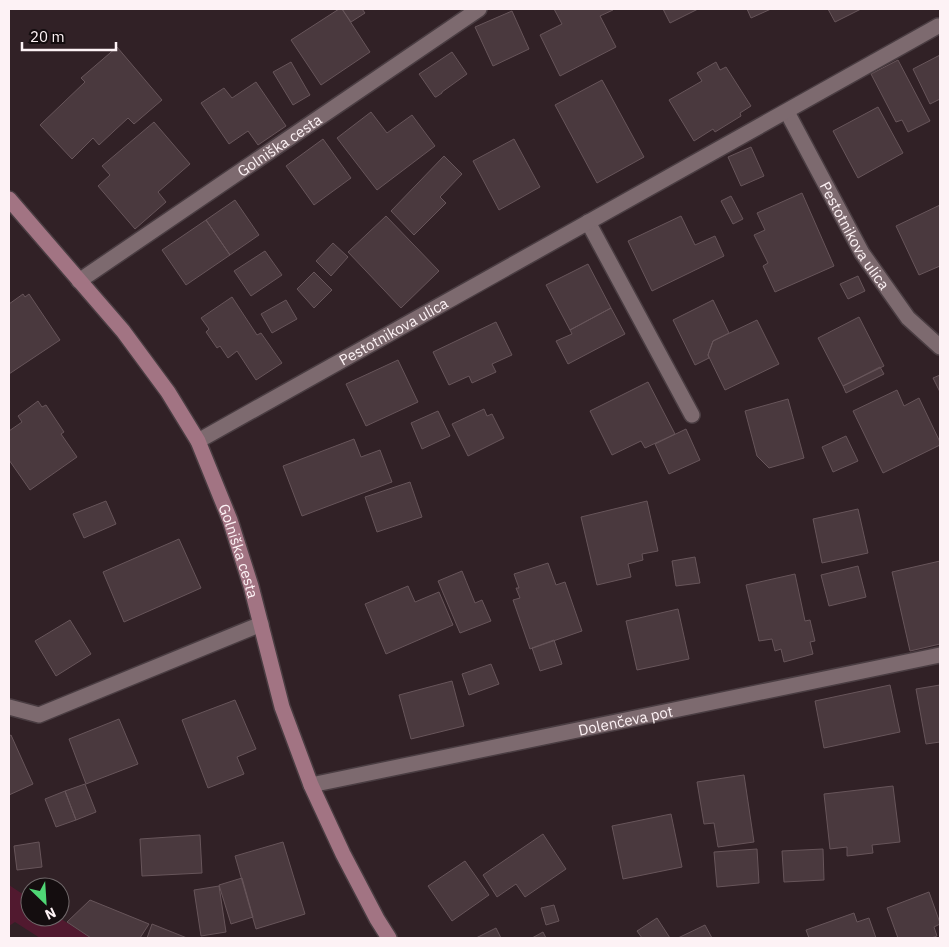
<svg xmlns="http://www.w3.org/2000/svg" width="949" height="947" font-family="'IBM Plex Sans',sans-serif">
<rect width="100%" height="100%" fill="#312126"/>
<path fill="#51192f" d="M9,885L30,899V917H58L91,938H40L15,922L9,926Z"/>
<path fill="#4a393e" stroke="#67555a" d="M339,9H342L370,52L321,85L291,40Z
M342,9H362L365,13L351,22Z
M554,9H612L613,10L600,16L616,47L560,76L540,35L562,24Z
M663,9H698L670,23Z
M747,9H771L751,18Z
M828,9H861L835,22Z
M512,11L529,49L493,66L475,27Z
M117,47L162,100L134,124L128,118L99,145L93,138L72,159L40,125L85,82L81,78Z
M452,52L467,74L442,92V93L436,97H435L419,74Z
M940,55V99L930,104L913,69Z
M898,60L930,121L908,132L902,120L896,122L871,74Z
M291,62L310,95L293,105L273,72Z
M716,62L720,70L726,67L751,106L740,113L741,116L715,132L713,129L694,141L669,100L702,81L697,73Z
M602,80L644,157L597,183L555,105Z
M256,82L286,126L258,145L248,131L229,144L201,103L224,88L232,98Z
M878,107L903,153L858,178L833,131Z
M371,112L387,133L412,115L435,146L377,190L337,138Z
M154,122L190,164L158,192L166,202L135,229L98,186L110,175L102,166Z
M323,139L351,178L314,205L286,166Z
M514,139L540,187L499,210L473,161Z
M751,147L764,176L741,186L728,157Z
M444,156L462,174L440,197L446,203L414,235L391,211Z
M802,193L834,266L775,292L763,266L768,263L754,235L765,230L757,213Z
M731,196L743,219L733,224L721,201Z
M235,200L259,235L230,255L206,220Z
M940,205V266L919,275L896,226Z
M386,216L439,271L401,308L348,252Z
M681,216L695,245L715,236L724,256L652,291L628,241Z
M206,220L230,255L186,285L162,250Z
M333,243L348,257L331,276L316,261Z
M265,251L282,275L251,296L234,271Z
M588,264L611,308L570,330L546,285Z
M314,272L332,290L314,308L297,289Z
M858,276L865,291L848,299L840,284Z
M23,294L25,297L29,294L60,340L9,374V304Z
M232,297L257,335L261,333L282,363L256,380L237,351L228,358L220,346L217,348L206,332L209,329L201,318Z
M286,300L297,319L272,333L261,314Z
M713,300L729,333L713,341L708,355L709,358L695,365L673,320Z
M611,308L625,334L568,364L556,341L572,334L570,330Z
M859,317L884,366L843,386L818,338Z
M757,320L779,364L725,390L708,355L713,341Z
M496,322L512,355L492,364L496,372L472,383L469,376L449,385L433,352Z
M398,360L418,402L366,426L346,384Z
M880,367L884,374L846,393L843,386Z
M940,375V392L933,378Z
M648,382L675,434L645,448L641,441L612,455L590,411Z
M897,390L904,406L919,398L940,442V445L883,473L853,411Z
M788,399L804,458L769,468L757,456L745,411Z
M38,401L42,407L46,405L64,432L61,434L77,457L30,490L9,460V431L22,422L18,416Z
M484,409L487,416L492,414L504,438L468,456L452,424Z
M438,411L450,436L422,449L411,423Z
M686,429L700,460L669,474L655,444Z
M846,436L858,461L833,472L822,447Z
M354,439L361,457L380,450L392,482L302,516L283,466Z
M410,482L422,517L377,532L365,497Z
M106,501L116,524L84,538L73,514Z
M647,501L658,551L642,554L643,560L628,564L631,577L597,585L581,517Z
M858,509L868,553L822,563L813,519Z
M179,539L201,588L124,622L103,572Z
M695,557L700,583L676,586L672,561Z
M940,561V644L910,651L892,572Z
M548,563L556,585L565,582L582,631L530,649L513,600L520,598L516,588H519L514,574Z
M858,566L866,597L829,606L821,575Z
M462,571L475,603L482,600L491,621L460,633L438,581Z
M795,574L805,621L810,620L815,641L810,642L813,654L784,662L781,649L775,651L772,639L759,641L746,585Z
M408,586L415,602L439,592L453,625L386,654L365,604Z
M678,609L689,659L637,670L626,621Z
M70,620L91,654L56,676L35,641Z
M554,640L562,664L540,671L532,648Z
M491,664L499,684L469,695L462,674Z
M452,681L464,726L411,739L399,695Z
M890,685L900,732L824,748L815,701Z
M940,685V742L926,744L916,689Z
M235,700L256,749L237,757L244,774L208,788L182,720Z
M119,719L138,764L86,784L69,739Z
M11,735L33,784L9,795V736Z
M744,775L754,842L718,847L714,823L704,824L697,782Z
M85,784L96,812L76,820L65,791Z
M893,786L900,842L872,845L873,853L847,856V847L830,849L824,794Z
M65,791L76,820L56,827L45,799Z
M671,814L682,867L623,879L612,826Z
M543,834L566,869L525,897L516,884L497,897L483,875Z
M200,835L202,873L142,876L140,839Z
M39,842L42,867L17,870L14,846Z
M283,842L305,914L256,929L235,856Z
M757,849L759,883L717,887L714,852Z
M823,849L824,880L784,882L782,851Z
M465,861L489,895L452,921L428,886Z
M242,878L253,917L231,924L219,885Z
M219,886L226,932L201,936L194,890Z
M929,892L940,923V924L934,927L937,936L931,938H898L887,908Z
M90,900L149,924L140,938H91L67,922Z
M554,905L559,921L546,925L541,908Z
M854,913L857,922L869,918L876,938H809L806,930Z
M657,918L670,938H642L637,931Z
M152,924L187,938H147Z
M705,925L712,938H678Z
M496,928L501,938H476Z
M543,932L546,938H532Z"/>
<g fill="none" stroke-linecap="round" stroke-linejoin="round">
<g stroke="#4a3d42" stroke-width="18">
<g id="street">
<path id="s1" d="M787,112L862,253L908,318L940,347"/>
<path d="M588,222L692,415"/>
<path id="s2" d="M79,281L479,9"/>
<path id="s3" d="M198,441C444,301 692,166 938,26"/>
<path d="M9,707L39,715L261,624"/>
<path id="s4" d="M311,785L940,655"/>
</g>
</g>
<g stroke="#4a3d42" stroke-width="18">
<g id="secondary">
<path id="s5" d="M9,199L123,331L168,392L198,441L230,520L251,586L282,707L311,785L343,854L377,919L389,938"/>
</g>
</g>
<use href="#street" stroke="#7d6a6f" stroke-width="15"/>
<use href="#secondary" stroke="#a27483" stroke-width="15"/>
</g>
<g text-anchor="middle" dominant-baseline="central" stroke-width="4" stroke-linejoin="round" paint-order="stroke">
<g font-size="15" fill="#fdf2f5" stroke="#140d0f">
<text stroke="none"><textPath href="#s2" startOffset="242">Golniška cesta</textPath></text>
<text stroke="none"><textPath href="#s1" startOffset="141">Pestotnikova ulica</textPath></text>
<text stroke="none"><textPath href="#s3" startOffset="224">Pestotnikova ulica</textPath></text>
<text stroke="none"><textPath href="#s5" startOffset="425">Golniška cesta</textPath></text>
<text stroke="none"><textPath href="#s4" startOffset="321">Dolenčeva pot</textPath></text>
</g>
</g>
<rect width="949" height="947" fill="none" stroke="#fdf2f5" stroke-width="20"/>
<g transform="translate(45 902) rotate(155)"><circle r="24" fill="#140d0f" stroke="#71696b"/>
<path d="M0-4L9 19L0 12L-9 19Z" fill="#4fd675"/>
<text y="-8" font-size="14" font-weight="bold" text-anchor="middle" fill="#fdf2f5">N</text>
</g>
<path d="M22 42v8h94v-8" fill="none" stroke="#fdf2f5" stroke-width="2.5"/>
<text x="30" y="42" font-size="15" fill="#fdf2f5" stroke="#140d0f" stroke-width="4" paint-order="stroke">20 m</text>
</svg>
